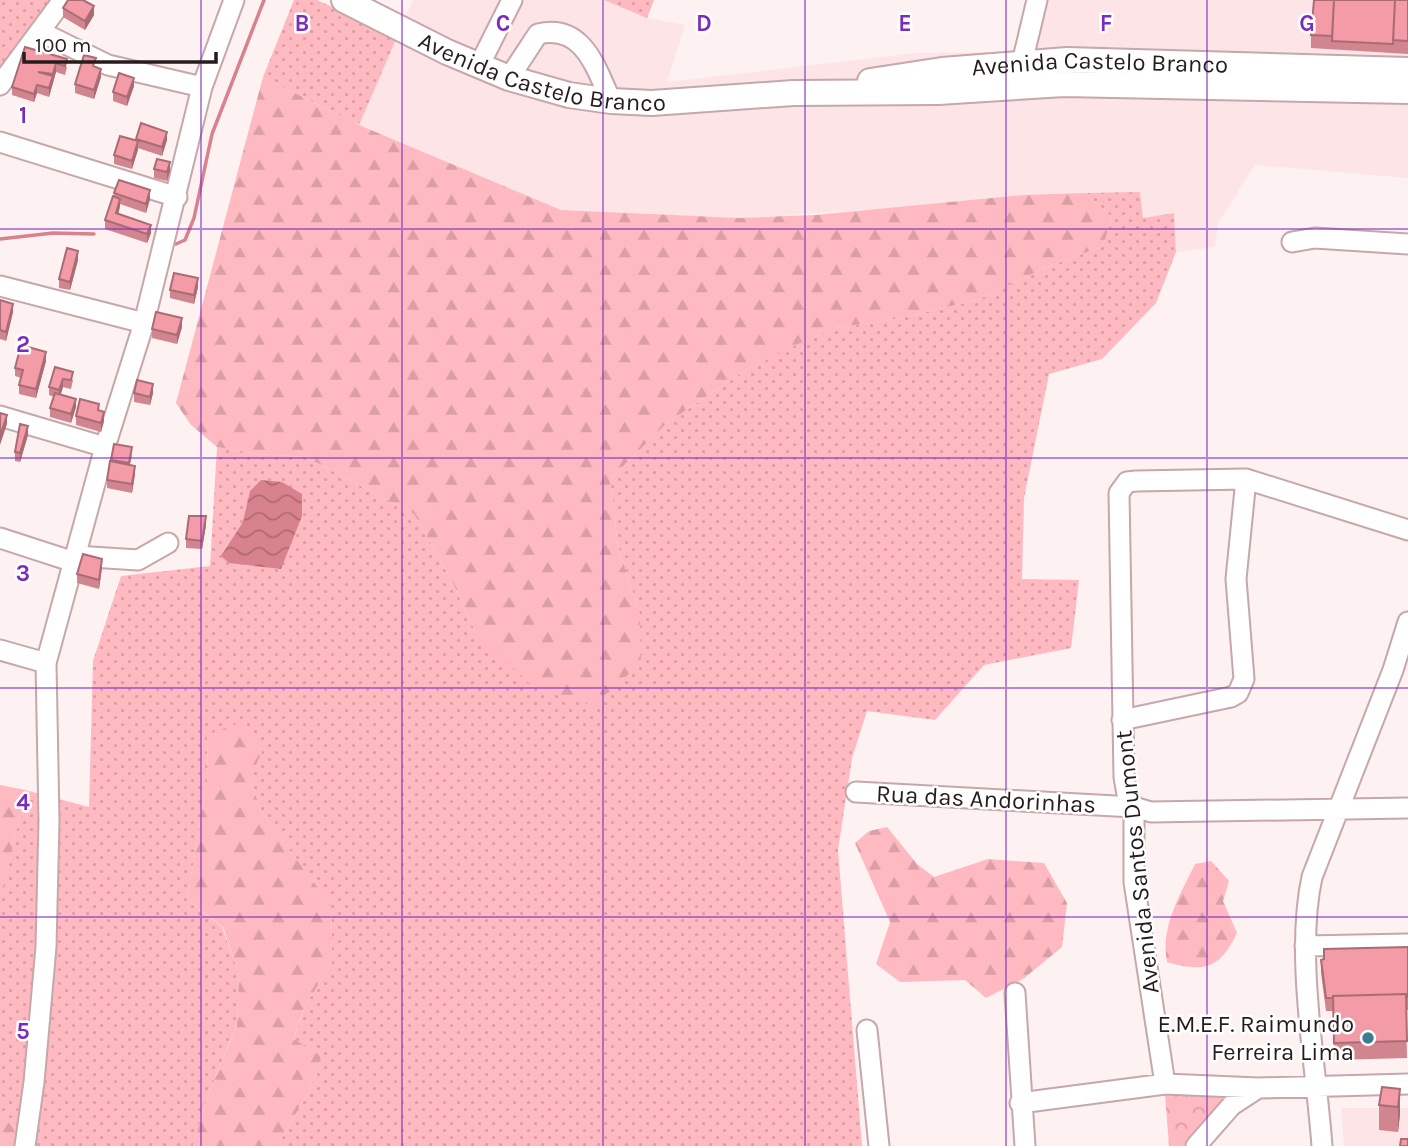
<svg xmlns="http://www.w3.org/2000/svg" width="1408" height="1146" font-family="Karla,sans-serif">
<defs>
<pattern id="grass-dots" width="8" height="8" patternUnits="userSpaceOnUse" patternTransform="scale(1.75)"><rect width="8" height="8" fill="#feb9c1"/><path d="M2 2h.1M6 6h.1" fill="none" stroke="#da9ea5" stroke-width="1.8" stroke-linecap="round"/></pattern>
<pattern id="forest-firs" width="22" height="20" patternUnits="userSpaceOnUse" patternTransform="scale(1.75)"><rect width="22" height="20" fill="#feb9c1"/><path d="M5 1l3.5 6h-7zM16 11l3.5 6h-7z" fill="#da9ea5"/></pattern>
<pattern id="park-crowns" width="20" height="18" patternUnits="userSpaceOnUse" patternTransform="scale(1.75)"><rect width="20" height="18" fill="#feb9c1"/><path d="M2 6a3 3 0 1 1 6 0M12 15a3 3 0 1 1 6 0" fill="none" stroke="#da9ea5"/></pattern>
<pattern id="water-waves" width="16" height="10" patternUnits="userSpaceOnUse" patternTransform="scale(1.75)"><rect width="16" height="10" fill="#d8828d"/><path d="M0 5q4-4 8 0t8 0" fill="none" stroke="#af6a73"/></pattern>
</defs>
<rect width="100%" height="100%" fill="#fef1f2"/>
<path fill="#fde4e6" d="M413,0H604L647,18L685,25L667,82L916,53L1032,52L1043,0H1408V178L1255,165L1218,223L1215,247L1176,252L1174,213L1143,218L1140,192L739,218L561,210L359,125Z
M1341,1108H1408V1146H1344Z"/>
<path fill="url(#grass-dots)" d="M0,0H63L0,83Z
M294,0H317L397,37L359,125L263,77Z
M604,0H654L647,18Z
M1140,192L1143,218L1174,213L1176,252L1156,303L1102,359L1049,374L1024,498L1022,579L1079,580L1071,648L984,665L935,720L867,711L852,758L838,850L862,1146H277L309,1091L322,1056L293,1040L306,1004L332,963L331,905L261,812L250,777L207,735L208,776L187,900L222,927L239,974L237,1024L210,1090L193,1146H15L18,1129L0,1116V893L3,892L25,790L89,807L93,661L121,576L210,566L217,447L257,454L306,457L414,514L451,579L476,633L640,615L618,546L610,479L667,423L738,375L788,348L835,328L896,319L977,300L1047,267L1103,246L1112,217L1085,193Z"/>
<path fill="url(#forest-firs)" d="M263,77L359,125L561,210L739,218L815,215L1024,195L1085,193L1112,217L1103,246L1047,267L977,300L896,319L835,328L789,348L738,375L667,423L610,479L618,546L640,615L641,663L593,706L532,686L476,633L451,579L414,514L306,457L257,454L217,447L191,425L176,403Z
M239,723L265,746L250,777L261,812L331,905L332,963L306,1004L293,1039L322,1056L309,1091L277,1146H193L210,1090L237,1025L239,975L223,927L187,900L208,776L207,735Z
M0,785L25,790L3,893H0Z
M887,827L917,864L934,877L988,859L1044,863L1067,903L1062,947L1023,979L986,998L965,980L900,982L876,964L890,922L855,843L869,831Z
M1211,861L1229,881L1223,901L1237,933C1220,968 1205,973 1167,962C1160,928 1180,895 1195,864Z
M0,1116L18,1129L15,1146H0Z"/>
<path fill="url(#park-crowns)" d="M1236,1093L1188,1146H1169L1165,1094Z"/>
<path fill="url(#water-waves)" d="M261,480L282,482L302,494V516L281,569L229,563L221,556L243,522L250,491Z"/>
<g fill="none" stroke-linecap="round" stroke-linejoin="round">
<path stroke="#d8828d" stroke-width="3.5" d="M0,239L53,233L94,234
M176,244L185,240L194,218L212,134L264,0"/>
<g stroke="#c6a7aa" stroke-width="23">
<path id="minor" d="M41,32L108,65L202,87
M1022,63L1037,0
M479,66L512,0
M509,78L538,34C583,23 596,68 611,101
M0,85L63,0
M0,142L177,197
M1292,242L1315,238L1408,244
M0,286L144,323
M0,416L105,447
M0,538L74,562
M76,556L138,560L168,543
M0,650L46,663
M1122,720L1231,697L1238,693L1244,679L1236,579L1246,479
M856,792L1134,807L1151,812L1408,808
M1305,946L1408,944
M1015,993L1025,1146
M867,1030L879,1146
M1165,1084L1134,882V807L1127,794L1124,777L1119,493L1127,482L1136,481L1246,479L1408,530
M1020,1103L1165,1084L1258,1088
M25,1146L34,1082L46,947L49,821L46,663L105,447L144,323L202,87L234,0
M1196,1146L1232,1105L1258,1088L1408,1084
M1322,1146C1316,1064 1295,955 1312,877L1393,670L1408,622"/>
</g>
<g stroke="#c6a7aa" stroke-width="28">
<g id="major">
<path id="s1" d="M344,0L447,52L509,78L569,95L611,101L652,103L793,93L938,92L1064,84L1408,91"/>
<path id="s2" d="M870,81L942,70L1067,60L1408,70"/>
</g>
</g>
<use href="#minor" stroke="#fff" stroke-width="19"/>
<use href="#major" stroke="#fff" stroke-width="24"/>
</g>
<path fill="#d1858f" d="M1408,0V54L1311,48V35Z
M63,8L94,15L85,30L63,17Z
M25,47L67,67L65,75L56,72L49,97L37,93L34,102L12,95V87Z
M96,67L101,77L94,99L75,93V84Z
M134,86L127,106L113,101V92Z
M136,139L167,140L162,156L138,148L132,169L114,164V155L136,140Z
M154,169L170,171L167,181L154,178Z
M114,193L150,199L146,213L120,204L118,214L151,233L147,243L105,229V220L114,197Z
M78,260L70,290L59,288V279Z
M198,287L194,304L170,298V290Z
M0,300L13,312L6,341L0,339Z
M182,327L177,344L152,338V329Z
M46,361L36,398L19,394V385L21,378L15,376V368Z
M55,367L73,380L71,389L63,387L61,394L76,407L71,423L50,417V408L54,397L49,395V387Z
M134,393H153L150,405L134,402Z
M99,411L104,421L101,432L76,425V416Z
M28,435L20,462L15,461V452Z
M114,444L132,455L130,465L135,474L132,493L107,488V480Z
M206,525L202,549L186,548V539Z
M102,567L99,589L77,583V574Z
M1408,947V1010H1406L1407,1058L1334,1060L1333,1011H1326L1321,973V960Z
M1400,1089V1114L1398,1132L1379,1130V1105Z"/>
<path fill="#aa6c74" d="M94,6V15L85,30V21Z
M56,63V72L49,97V88Z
M101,69V77L94,99V90Z
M134,78V86L127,106V97Z
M37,85V93L34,102V94Z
M167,132V140L162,156V147Z
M138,141V150L132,169V161Z
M170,162V171L167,181V172Z
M150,190V199L146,213V204Z
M120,199V207L116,222V213Z
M151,225V233L147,243V234Z
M78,251V260L70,290V282Z
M198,278V287L194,304V295Z
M13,304V312L6,341V332Z
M182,318V327L177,344V335Z
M46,352V361L36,398V389Z
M63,379V387L59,399V390Z
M153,384V393L150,405V397Z
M76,399V407L71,423V414Z
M104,412V421L101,432V423Z
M7,415V424L0,445V437Z
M28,426V435L20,462V453Z
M135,466V474L132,493V484Z
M206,516V525L202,549V541Z
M102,559V567L99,589V580Z
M1400,1089V1114L1398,1132V1107Z"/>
<path fill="#f39ba6" stroke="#aa6c74" stroke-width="2" d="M68,0H83L94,6L85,21L63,8Z
M1314,0H1334L1332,36L1311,35Z
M1334,0H1395L1393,44L1332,41Z
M1395,0H1408V41L1393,40Z
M25,47L67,59L65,66L56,63L53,74L38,72L53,76L49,88L37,85L34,94L12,87Z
M84,55L96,58L93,66L101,69L94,90L75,84Z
M119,73L134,78L127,97L113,92Z
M141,123L167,132L162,147L136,139Z
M120,136L138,141L132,161L114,155Z
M157,159L170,162L167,172L154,169Z
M119,180L150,190L146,204L114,193Z
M113,196L120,199L116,213L151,225L147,234L105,220Z
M67,248L78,251L70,282L59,279Z
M174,273L198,278L194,295L170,290Z
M0,300L13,304L6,332L0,330Z
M156,312L182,318L177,335L152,329Z
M21,345L46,352L36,389L19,385L23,370L15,368Z
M55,367L73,372L71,380L63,379L59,390L49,387Z
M137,380L153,384L150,397L134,393Z
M55,393L76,399L71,414L50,408Z
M80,399L99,404L98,410L104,412L101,423L76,416Z
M0,413L7,415L0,437Z
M20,424L28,426L20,453L15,452Z
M114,444L132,447L129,463L111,460Z
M110,461L135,466L132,484L107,480Z
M189,516H206L202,541L186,539Z
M83,554L102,559L99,580L77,574Z
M1408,947V997H1406V994L1333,996V998H1326L1321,960L1324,959V949Z
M1406,994L1407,1041L1334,1043L1333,996Z
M1382,1087L1400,1089L1398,1107L1379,1105Z
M1401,1139H1408V1146H1400Z"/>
<path fill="none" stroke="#7b2cbf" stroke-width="2" stroke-opacity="0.55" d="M201,0V1146M402,0V1146M603,0V1146M805,0V1146M1006,0V1146M1207,0V1146M0,229H1408M0,458H1408M0,688H1408M0,917H1408"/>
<circle fill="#3c7b90" stroke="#fff" stroke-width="2.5" cx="1368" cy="1038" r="7"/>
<g text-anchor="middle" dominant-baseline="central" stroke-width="5" stroke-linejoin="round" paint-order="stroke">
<g font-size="24" fill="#271c1d" stroke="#fff">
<text stroke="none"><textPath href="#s2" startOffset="231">Avenida Castelo Branco</textPath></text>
<text stroke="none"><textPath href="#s1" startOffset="214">Avenida Castelo Branco</textPath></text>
<text transform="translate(986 799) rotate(3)">Rua das Andorinhas</text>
<text transform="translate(1137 862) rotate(-96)">Avenida Santos Dumont</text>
</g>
<g font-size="24" fill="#271c1d" stroke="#fff" text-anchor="end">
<text x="1354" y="1024">E.M.E.F. Raimundo<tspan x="1354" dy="28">Ferreira Lima</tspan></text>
</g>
</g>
<g font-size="23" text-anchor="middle" font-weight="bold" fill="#7b2cbf" stroke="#fff" stroke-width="5" stroke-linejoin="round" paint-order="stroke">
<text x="302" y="31">B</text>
<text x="503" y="31">C</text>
<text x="704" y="31">D</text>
<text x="905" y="31">E</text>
<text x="1106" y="31">F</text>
<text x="1307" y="31">G</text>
<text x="23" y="123">1</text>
<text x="23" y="352">2</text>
<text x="23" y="581">3</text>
<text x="23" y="810">4</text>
<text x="23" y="1039">5</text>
</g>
<path d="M24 52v10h192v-10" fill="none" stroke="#271c1d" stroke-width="3.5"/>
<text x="35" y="52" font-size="21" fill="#271c1d" stroke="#ffffff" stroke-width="5" paint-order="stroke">100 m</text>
</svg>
